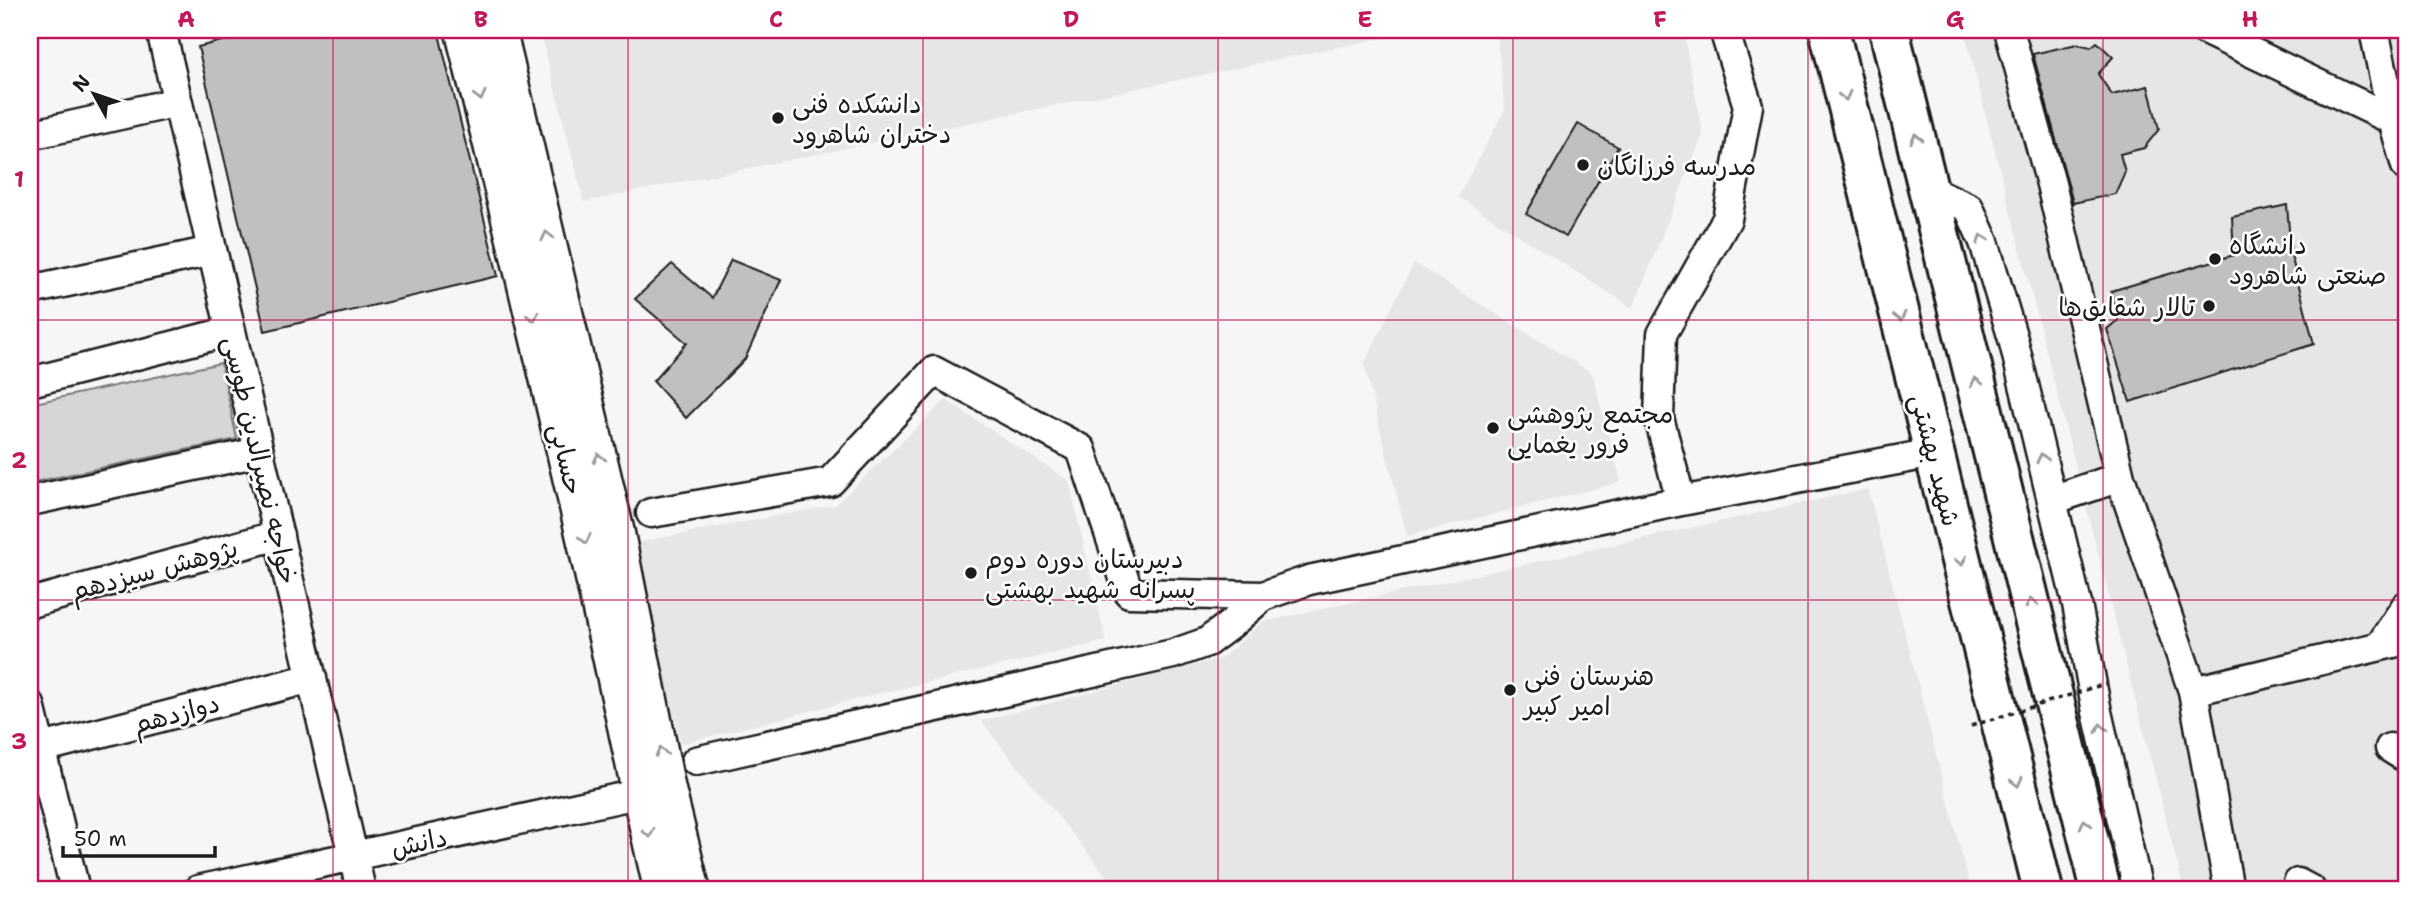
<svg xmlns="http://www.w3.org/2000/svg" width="2436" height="920" font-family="'Shantell Sans','Playpen Sans Arabic',sans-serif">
<rect width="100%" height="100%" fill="#f6f6f6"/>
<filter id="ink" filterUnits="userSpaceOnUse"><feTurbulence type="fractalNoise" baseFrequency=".0143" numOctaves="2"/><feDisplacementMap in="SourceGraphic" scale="14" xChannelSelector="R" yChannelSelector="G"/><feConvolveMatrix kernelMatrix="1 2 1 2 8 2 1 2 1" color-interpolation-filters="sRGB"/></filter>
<g filter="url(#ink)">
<path fill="#e6e6e6" d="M540,30H1398L1402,34L584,202Z
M1521,30H1683L1703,134L1633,308L1458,197L1505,109L1497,36Z
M1964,30H2406V890H2184Z
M1414,263L1592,373L1621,482L1407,536L1364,364Z
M946,400L1069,481L1106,641L881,693L681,744L633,543L835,505Z
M1868,489L1971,890H1118L981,721L1222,658L1262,622Z"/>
<path fill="#d6d6d6" stroke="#797979" stroke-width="2" d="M221,363L237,439L30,483V404Z"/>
<path fill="#c0c0c0" stroke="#1c1c1c" stroke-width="2" d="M266,30H438L498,276L265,331L198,47Z
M2097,42L2113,57L2098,74L2112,95L2148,86L2159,129L2144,148L2120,154L2125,172L2115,194L2073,203L2033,54L2077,44L2091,47Z
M1578,124L1618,147L1566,237L1526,214Z
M2287,205L2291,255L2314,344L2130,402L2107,329L2118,320L2111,291L2234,255L2232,217Z
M731,260L781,280L745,359L686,418L653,381L687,343L635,299L672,264L712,298Z"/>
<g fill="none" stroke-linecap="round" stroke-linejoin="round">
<g stroke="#1c1c1c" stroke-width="33">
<path id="minor" d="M161,30L361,890
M2009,30L2051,184L2120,477L2193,691L2406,640
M2205,30L2393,120
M2374,30L2393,120L2406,166
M30,135L178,102
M1928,189L1969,208L1984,242L2013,339L2077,604L2097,712L2138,890
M30,290L212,251
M30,382L231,331
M2052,500L2120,477
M30,501L259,452
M1681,501L1659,418L1662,334L1727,219L1748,106L1724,30
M651,513L830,482L934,371L1081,449L1129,593L1263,596
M30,603L279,535
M2380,646L2406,606
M2193,691L2229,890
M30,705L75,890
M2390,748L2406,758
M30,751L312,678
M696,761L1173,654L1207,642L1231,624L1263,596L1309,580L1681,501L1934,453
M2298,883L2311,890
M198,890L660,789"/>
</g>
<g stroke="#1c1c1c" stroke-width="40">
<path id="major" d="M463,30C506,201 547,372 586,544C612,659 635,775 662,890
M498,30L616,531L667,788L692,890"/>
</g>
<g stroke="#1c1c1c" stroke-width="44">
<path id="highway" d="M1829,30L2043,890
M1889,30L2101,890"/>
</g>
<use href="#minor" stroke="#fff" stroke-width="28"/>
<use href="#major" stroke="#fff" stroke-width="35"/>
<use href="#highway" stroke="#fff" stroke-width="38"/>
<path stroke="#1c1c1c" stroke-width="3.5" stroke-dasharray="5 5" stroke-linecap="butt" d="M1971,726L2108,683"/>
</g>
<defs><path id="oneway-chevron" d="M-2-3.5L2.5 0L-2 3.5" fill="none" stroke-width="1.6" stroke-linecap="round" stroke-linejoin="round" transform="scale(1.75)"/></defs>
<g stroke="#999">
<use href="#oneway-chevron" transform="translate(480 96) rotate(76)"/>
<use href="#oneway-chevron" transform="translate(1845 96) rotate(76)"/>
<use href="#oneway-chevron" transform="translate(1916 138) rotate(-104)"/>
<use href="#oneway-chevron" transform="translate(547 236) rotate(-103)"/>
<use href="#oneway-chevron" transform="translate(1982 239) rotate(-111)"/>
<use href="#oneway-chevron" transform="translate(533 317) rotate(77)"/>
<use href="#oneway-chevron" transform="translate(1900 317) rotate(76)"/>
<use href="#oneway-chevron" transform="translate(1976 382) rotate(-104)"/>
<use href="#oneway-chevron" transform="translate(599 458) rotate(-103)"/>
<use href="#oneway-chevron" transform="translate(2042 458) rotate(-104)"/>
<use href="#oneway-chevron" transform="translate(585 539) rotate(77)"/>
<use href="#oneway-chevron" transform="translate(1961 561) rotate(76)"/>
<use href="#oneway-chevron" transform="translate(2031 603) rotate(-104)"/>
<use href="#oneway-chevron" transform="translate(2101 728) rotate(-103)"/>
<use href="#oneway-chevron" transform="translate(661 752) rotate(-101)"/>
<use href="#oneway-chevron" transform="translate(2017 782) rotate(76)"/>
<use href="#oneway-chevron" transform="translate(2085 824) rotate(-104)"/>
<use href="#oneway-chevron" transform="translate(649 833) rotate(77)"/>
</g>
</g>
<path fill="none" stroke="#c2185b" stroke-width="2" stroke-opacity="0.55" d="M333,30V890M628,30V890M923,30V890M1218,30V890M1513,30V890M1808,30V890M2103,30V890M30,320H2406M30,600H2406"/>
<g fill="#1c1c1c" stroke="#fff" stroke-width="2.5">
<circle cx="778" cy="118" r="7"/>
<circle cx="1583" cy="165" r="7"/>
<circle cx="2215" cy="259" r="7"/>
<circle cx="2209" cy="306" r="7"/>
<circle cx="1493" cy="428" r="7"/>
<circle cx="971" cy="573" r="7"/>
<circle cx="1510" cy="690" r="7"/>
</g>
<g text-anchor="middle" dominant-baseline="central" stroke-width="5" stroke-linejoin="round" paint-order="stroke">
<g font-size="26" fill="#1c1c1c" stroke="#fff" text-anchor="start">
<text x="792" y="103">دانشکده فنی<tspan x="792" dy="30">دختران شاهرود</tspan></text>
<text x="1597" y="165">مدرسه فرزانگان</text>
<text x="2229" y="244">دانشگاه<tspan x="2229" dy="30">صنعتی شاهرود</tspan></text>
<text x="2195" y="306" text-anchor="end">تالار شقایق‌‌ها</text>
<text x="1507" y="413">مجتمع پژوهشی<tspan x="1507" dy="30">فرور یغمایی</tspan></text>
<text x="985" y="558">دبیرستان دوره دوم<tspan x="985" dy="30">پسرانه شهید بهشتی</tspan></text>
<text x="1524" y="675">هنرستان فنی<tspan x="1524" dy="30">امیر کبیر</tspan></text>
</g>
<g font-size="26" fill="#1c1c1c" stroke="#fff">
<text transform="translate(567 459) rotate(77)">حسابی</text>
<text transform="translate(261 460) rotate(77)">خواجه نصیرالدین طوسی</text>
<text transform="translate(1936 460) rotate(76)">شهید بهشتی</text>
<text transform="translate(154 569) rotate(-15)">پژوهش سیزدهم</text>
<text transform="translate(176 713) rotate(-15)">دوازدهم</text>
<text transform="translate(419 842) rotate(-12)">دانش</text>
</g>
</g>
<rect width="2436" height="920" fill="none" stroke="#fff" stroke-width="77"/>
<g transform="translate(94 94) rotate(310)" stroke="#ffffff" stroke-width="5" paint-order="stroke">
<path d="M0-5L12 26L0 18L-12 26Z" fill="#1c1c1c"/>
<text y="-10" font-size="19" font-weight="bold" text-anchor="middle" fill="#1c1c1c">N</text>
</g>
<path d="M63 846v10h152v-10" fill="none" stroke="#1c1c1c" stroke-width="3.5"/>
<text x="74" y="846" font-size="21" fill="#1c1c1c" stroke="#ffffff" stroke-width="5" paint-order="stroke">50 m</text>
<rect x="38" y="38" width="2360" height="843" fill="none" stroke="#c2185b" stroke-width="2.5"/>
<g font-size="23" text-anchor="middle" font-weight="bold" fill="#c2185b">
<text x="186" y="27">A</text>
<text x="481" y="27">B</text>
<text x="776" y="27">C</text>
<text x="1071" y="27">D</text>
<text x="1365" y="27">E</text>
<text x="1660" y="27">F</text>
<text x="1955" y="27">G</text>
<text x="2250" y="27">H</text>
<text x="19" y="187">1</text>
<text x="19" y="468">2</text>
<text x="19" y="749">3</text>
</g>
</svg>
